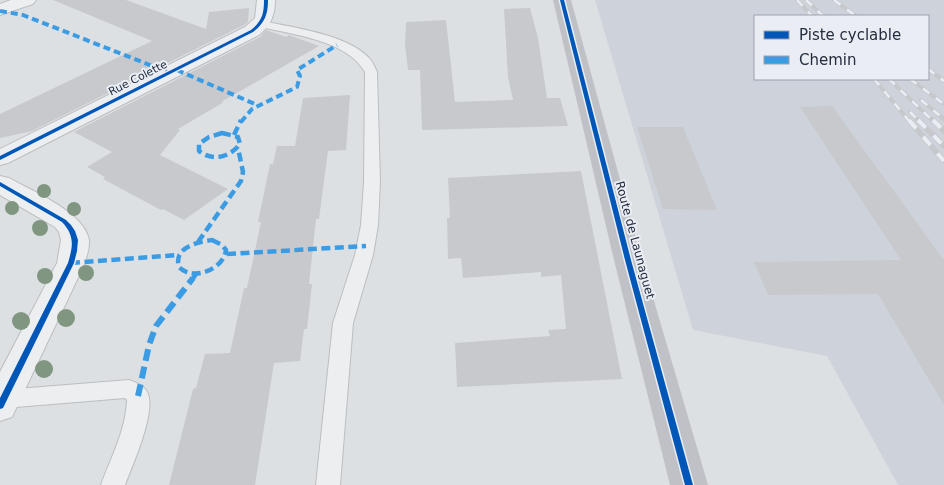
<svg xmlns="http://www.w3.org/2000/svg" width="944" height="485" font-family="'DejaVu Sans',sans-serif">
<rect width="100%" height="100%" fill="#dde0e3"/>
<path fill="#ced3db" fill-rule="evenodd" d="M595,0H944V485H898L827,356L693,330ZM755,16H928V79H755Z"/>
<path fill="#c7c9cd" d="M53,0H126L206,29L209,12L249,8L248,22L244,25L32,131L0,138V114L152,41Z
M530,8L538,38L547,98H560L568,126L422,130L420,70H408L405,44L406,22L446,20L455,102L513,100L508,77L504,9Z
M266,30L286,37L289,35L319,46L221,102H224L178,129L180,130L160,155L228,189L184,220L163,209L161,210L103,179L105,177L87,167L112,152L74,132L260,37Z
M350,95L346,150L328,151L319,219H316L309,284H312L307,329H304L300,361L274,363L255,485H169L193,389L196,388L205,354L230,353L244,288H247L261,222H258L270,164H273L277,146H295L303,98Z
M832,106L944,260V405L878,294L768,295L754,262L901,260L800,107Z
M637,127H683L717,210L663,209Z
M581,171L622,379L457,387L455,343L550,336L548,330L566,329L561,275L541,277V272L463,278L461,258L448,259L447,218H450L448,178Z"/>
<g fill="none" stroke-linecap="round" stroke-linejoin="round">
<g stroke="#bbbec1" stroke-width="2">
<path id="service" d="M262,21C294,28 346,34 369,58C373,62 375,68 377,72L380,182L378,225L373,255L353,323L340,485H316L333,323L355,255L361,225L364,182L365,72C346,39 291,35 258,26L256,24Z
M129,380C135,382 142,385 146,390C159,407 132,466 125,485H101C111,457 126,430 127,400L125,398L4,408L0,407V391L4,390Z"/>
</g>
<g stroke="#bbbec1" stroke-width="2">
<path id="minor" d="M11,0H36L33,4L0,15V4Z
M257,0H275C275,15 271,25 259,35L8,163L0,165V149L245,27L255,18Z
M0,176L9,178C32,191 79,210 88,236C91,244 87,254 85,263L12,417L0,421V372L57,263L61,240L59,232L55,227L0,195Z"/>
</g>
<use href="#service" fill="#edeef0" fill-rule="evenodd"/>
<use href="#minor" fill="#edeef0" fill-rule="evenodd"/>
<path fill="#bfc1c6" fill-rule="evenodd" d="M553,0H571L642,260L708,485H670L614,260Z"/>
<g stroke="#c6c8cb" stroke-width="4">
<path id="rail-far1" d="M797,0L812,16
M806,0L823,16
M834,0L856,16
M928,69L944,81
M874,79L910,122
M889,79L934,122
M910,79L944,104
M921,100L944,119
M910,112L920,122"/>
</g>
<g stroke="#c6c8cb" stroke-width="5.5">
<path id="rail" d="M909,120L944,161
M918,120L944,146
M933,120L944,131"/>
</g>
<use href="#rail-far1" stroke="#eaeef4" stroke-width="2.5" stroke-dasharray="8" stroke-linecap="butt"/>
<use href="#rail" stroke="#eaeef4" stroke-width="4" stroke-dasharray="11" stroke-linecap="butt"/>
<path stroke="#3c9ce3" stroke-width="4" stroke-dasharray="7 4" stroke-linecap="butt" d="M0,11L23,15L170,73
M177,70L257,105
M241,122L252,109L297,87L300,76L297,70L337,45"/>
<path stroke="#3c9ce3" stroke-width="4.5" stroke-dasharray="9 4.5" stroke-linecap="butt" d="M222,133L238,137L240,144C230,157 213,162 199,151V144L209,137Z
M234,135L241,120
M212,240L222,245L226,250C224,269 193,282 179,267C173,247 198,242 212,240Z
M198,242L241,181L243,172L238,148
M227,254L366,246
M71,263L179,255
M192,280L196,274"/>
<path stroke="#3c9ce3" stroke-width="6" stroke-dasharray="12 6" stroke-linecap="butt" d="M138,396L149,345L156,326L193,278"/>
<g stroke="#eaeef4" stroke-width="3">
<path id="cycleway" d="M264,0H268C268,14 265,23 253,32L0,160V156L251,30C262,21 264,14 264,0Z
M560,0H564L631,260L693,485H685L625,260Z
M0,182L66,220L71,225L75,231L78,240L77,251L74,263L3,408L0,409V398L68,263C73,246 75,236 62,222L0,186Z"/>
</g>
<use href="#cycleway" fill="#0057b8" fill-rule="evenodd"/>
</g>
<g fill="#819681">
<circle cx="44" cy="191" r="7"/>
<circle cx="12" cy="208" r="7"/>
<circle cx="74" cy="209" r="7"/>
<circle cx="40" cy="228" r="8"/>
<circle cx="86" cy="273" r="8"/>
<circle cx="45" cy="276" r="8"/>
<circle cx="66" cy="318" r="9"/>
<circle cx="21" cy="321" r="9"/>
<circle cx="44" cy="369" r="9"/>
</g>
<g text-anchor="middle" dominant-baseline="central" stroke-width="4" stroke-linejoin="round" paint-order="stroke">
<g font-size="11" fill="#242c3d" stroke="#eaeef4">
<text transform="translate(138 78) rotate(-27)">Rue Colette</text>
</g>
<g font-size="12" fill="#242c3d" stroke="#eaeef4">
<text transform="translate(635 240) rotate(75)">Route de Launaguet</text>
</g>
</g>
<rect x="754" y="15" width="175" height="65" fill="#eaeef4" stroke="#9ba0ab"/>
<rect x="764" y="31" width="25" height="8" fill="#0057b8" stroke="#9ba0ab"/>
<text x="799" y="40" font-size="15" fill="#242c3d">Piste cyclable</text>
<rect x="764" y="56" width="25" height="8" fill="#3c9ce3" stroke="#9ba0ab"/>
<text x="799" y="65" font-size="15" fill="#242c3d">Chemin</text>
</svg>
